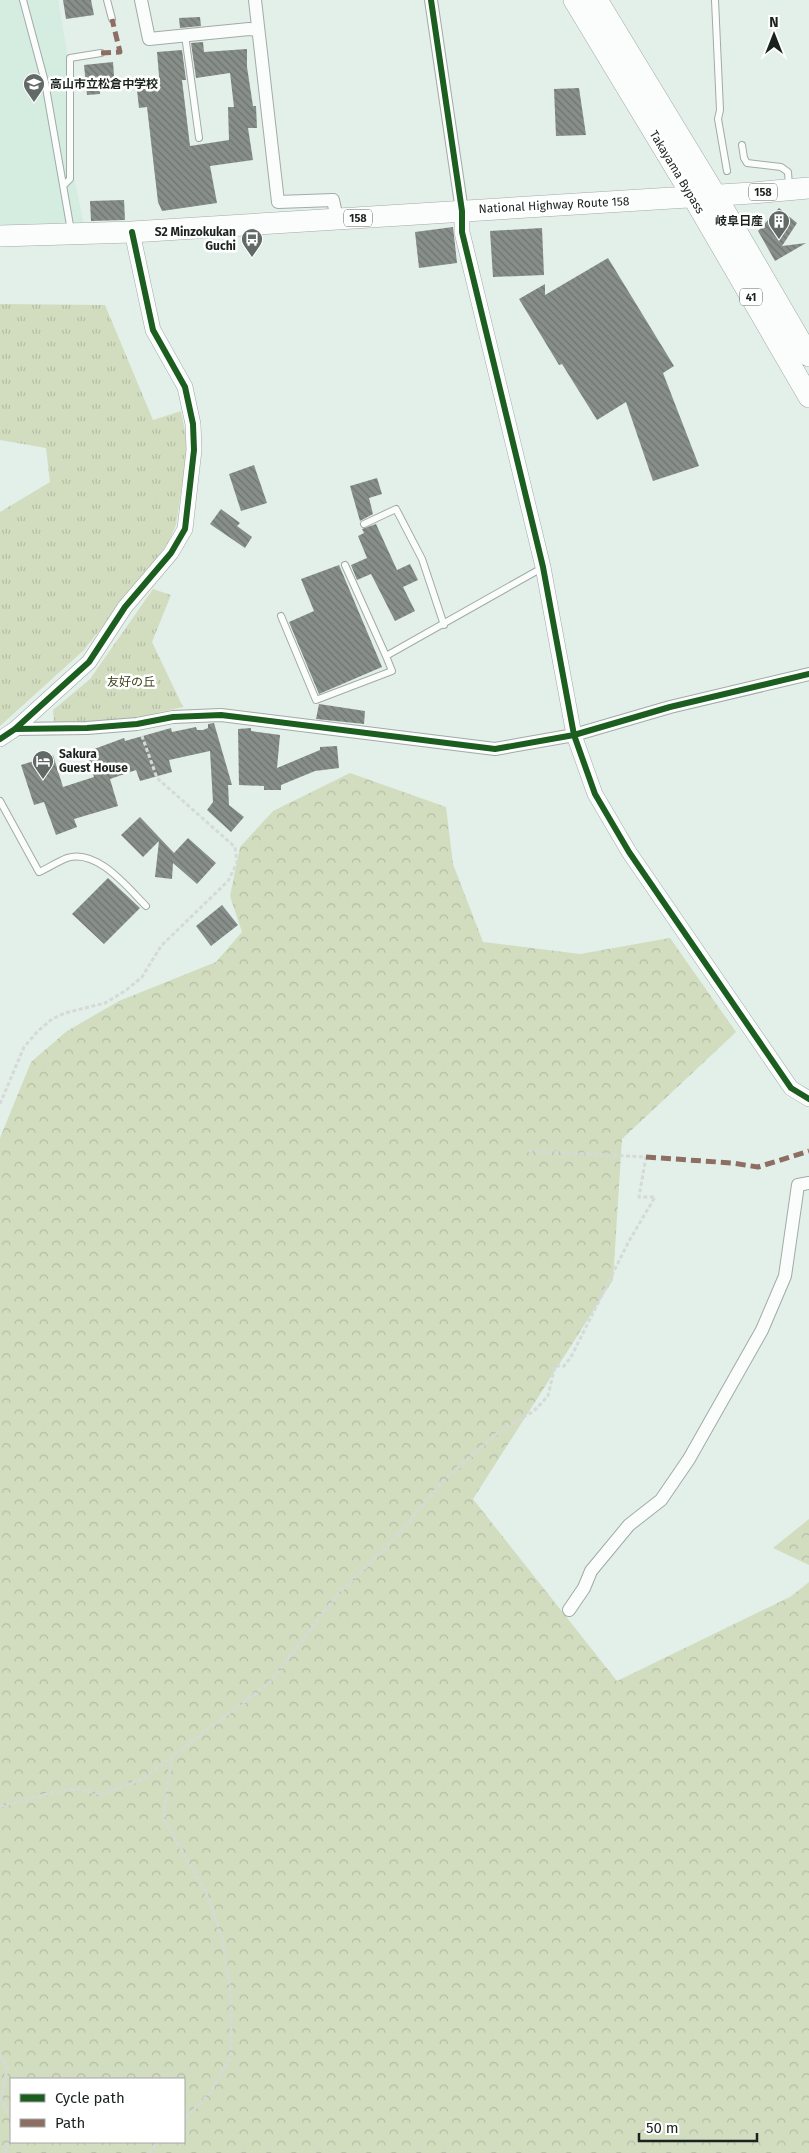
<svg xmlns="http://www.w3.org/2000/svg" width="809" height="2153" font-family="'Fira Sans','Noto Sans JP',sans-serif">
<defs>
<pattern id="forest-crowns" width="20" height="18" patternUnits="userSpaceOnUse" patternTransform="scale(1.25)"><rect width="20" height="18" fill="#d2ddc0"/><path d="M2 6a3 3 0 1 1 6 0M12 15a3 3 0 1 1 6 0" fill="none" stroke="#b4bda5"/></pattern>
<pattern id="park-tufts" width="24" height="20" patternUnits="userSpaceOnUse" patternTransform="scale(1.25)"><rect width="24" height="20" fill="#d2ddc0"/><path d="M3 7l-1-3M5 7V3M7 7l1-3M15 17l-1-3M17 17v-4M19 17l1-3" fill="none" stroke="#b4bda5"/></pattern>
<pattern id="building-back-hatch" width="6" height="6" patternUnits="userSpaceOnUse" patternTransform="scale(1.25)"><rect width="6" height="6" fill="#888f8a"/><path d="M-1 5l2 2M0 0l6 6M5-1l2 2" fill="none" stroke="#6e7470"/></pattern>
</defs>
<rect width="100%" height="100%" fill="#e3efe9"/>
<path fill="#d5ece1" d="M0,0H58L67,52L69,154L84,225L0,226Z"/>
<path fill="url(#forest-crowns)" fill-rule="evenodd" d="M350,773L446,807L453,864L483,942L580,954L670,938L736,1032L622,1139L613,1280L473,1499L617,1681L790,1597L809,1582V2153H0V1138L31,1062L67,1031L119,1001L216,962L242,932L230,896L240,847L273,811ZM184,2079V2142H11V2079Z
M809,1519V1565L773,1548Z"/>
<path fill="url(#park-tufts)" d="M0,304L105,305L153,420L181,411L188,446L176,525L168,543L84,650L0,726V512L50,482L46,448L0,440Z
M153,589L171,595L152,642L183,707L131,719L63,724L54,722L53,710L90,679Z"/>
<path fill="url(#building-back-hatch)" d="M63,0H91L94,15L66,19Z
M200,17L201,26L180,28L179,18Z
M203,42L204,52L247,49V67L253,106H256L257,128H248L253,160L210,166L217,203L162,211L158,202L147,107L139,108L137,90L160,87L157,52L182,50L186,80H182L190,146L229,140L228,107H234L230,73L196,78L191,43Z
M113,62L115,89L100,90V94L87,95L84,65Z
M579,88L586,135L556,136L554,89Z
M124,200L125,220L91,221L90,201Z
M779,208L797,223L782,246L806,243L775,261L758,231Z
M453,227L457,263L419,268L415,232Z
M542,228L544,275L493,277L490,231Z
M608,258L674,366L663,373L699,466L653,481L626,402L597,420L562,364L559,365L519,299L545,284V295Z
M254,465L267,503L241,511L229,474Z
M377,478L382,494L369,498L373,514L360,521L350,486Z
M221,509L240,523L237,526L252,537L245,548L210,524Z
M376,524L397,570L410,564L418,580L403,587L415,611L395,621L371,574L357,580L351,565L367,558L358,536L364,533L362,529Z
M339,565L382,667L319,694L289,622L314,611L301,579Z
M319,704L365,711L364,724L316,719Z
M214,723L232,785H228L229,805L244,817L231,832L207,810L213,802L210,751L169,760L172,772L140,781L136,770L110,779L118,806L74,819L77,827L56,835L44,802L34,805L21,765L53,755L63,787L94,777L86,752L124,738L125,741L171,728L172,732L196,727L197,730H203L208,728V724Z
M251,728V731L280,735L277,768L320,750V747L337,746L339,768L315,771L281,785V790H264V786L239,785L238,729Z
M140,817L174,853L188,838L216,863L197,884L173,863L172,879L155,877L159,841L143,857L121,835Z
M108,878L140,908L104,944L72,914Z
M222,905L238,925L211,946L196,926Z"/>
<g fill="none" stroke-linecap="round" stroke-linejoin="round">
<g stroke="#a2aba6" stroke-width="8">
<path id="service" d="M23,0L45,82L71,231
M107,0L112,19
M715,0L720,110L718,119L727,171
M185,35L199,138
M742,145L744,158L747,163L781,167L788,172L789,186
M64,185L70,179V58L101,53
M364,524L396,509L422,559L444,625
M345,565L386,656L542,568
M281,616L316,700L392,671L386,656
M0,801L39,872C48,868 57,862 67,858C97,848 128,888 146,906"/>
</g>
<g stroke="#a2aba6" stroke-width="14">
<path id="minor" d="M141,0L149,39L249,29L258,30
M255,0L278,202L333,200L337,219
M431,0L462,211
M15,729L87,728L137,724L173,717L221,715L495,749L574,735L670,707L809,674
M569,1610L584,1588L591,1571L629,1525L661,1500L689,1459L762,1330L785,1276L798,1185L809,1183"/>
</g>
<g stroke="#a2aba6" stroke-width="16">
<path id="tertiary" d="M462,211V232L543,567L574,735L595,794L629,852L791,1088L809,1099
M0,739L15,729L89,662L125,607L171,553L185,529L194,450L193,424L185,387L153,330L132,232"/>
</g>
<g stroke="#a2aba6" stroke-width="22">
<path id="trunk" d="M574,0L693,197L809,397
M597,0L716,196L809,356
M0,236L132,232L752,193L809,188"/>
</g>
<path stroke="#d5dad8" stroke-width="3" stroke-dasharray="4 2.5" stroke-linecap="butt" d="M0,1104L24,1047L38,1031L52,1019L65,1013L105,1003L125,991L142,977L161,946L228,881L237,863L235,847L157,778L142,736
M172,1755L164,1811L165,1821L205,1890L222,1937L231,1998V2057L210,2093L184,2119
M0,1806L56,1792L78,1789L102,1794L142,1779L269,1683L339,1593L392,1542L446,1478L501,1430L534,1411L548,1396L555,1366H564L571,1357L629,1241L655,1197H639L646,1157L527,1151
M0,2054L7,2068L1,2100L11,2118
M5,2153L11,2132
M149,2153L160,2142"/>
<use href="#service" stroke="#fbfdfc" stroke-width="6"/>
<use href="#minor" stroke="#fbfdfc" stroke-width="12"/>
<use href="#tertiary" stroke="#fbfdfc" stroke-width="15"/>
<use href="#trunk" stroke="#fbfdfc" stroke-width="21"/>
<path stroke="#8d6e63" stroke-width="5" stroke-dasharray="10 5" stroke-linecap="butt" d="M101,53L120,52L112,19
M646,1157L732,1163L758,1167L809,1151"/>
<g stroke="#fff" stroke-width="9">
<path id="cycleway" d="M431,0L462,211V232L543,567L574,735L595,794L629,852L791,1088L809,1099
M15,729L87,728L137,724L173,717L221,715L495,749L574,735L670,707L809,674
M0,739L15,729L89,662L125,607L171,553L185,529L194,450L193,424L185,387L153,330L132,232"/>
</g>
<use href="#cycleway" stroke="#1b5e20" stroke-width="6"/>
</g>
<defs>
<g id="school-pin" transform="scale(1.125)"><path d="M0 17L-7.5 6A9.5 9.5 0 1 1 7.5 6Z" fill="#616a66" stroke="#fff"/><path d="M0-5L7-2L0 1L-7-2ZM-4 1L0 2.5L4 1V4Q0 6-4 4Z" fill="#fff"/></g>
<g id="building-pin" transform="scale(1.125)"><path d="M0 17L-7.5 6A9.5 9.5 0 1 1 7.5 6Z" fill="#616a66" stroke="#fff"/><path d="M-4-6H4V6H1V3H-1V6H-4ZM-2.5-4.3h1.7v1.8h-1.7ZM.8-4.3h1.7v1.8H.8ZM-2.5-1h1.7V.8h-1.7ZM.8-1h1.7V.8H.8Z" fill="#fff"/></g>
<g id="bus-pin" transform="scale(1.125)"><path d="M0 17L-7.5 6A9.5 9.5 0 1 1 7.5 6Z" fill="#616a66" stroke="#fff"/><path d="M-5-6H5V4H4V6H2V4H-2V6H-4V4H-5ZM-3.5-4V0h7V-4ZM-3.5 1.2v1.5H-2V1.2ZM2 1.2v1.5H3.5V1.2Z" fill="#fff"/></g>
<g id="hotel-pin" transform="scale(1.125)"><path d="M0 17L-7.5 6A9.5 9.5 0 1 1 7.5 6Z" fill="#616a66" stroke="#fff"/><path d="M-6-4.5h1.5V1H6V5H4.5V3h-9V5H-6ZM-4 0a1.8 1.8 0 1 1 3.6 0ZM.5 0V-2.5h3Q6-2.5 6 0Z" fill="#fff"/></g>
</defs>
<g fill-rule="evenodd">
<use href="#school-pin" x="34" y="84"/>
<use href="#building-pin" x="779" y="221"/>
<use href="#bus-pin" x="252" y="239"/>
<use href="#hotel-pin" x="43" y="761"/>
</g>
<g text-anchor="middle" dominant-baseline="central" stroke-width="5" stroke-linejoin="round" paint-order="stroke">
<g fill="#fff" stroke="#5f6562" stroke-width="1">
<rect x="749" y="183.5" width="28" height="17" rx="4"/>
<rect x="344" y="209.5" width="28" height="17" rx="4"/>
<rect x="740" y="288.5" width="22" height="17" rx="4"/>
</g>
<g font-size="11" font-weight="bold" fill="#1b231f">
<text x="763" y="192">158</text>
<text x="358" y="218">158</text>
<text x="751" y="297">41</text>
</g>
<g font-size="12" font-weight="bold" fill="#1b231f" stroke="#fff" text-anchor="start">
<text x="50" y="84">高山市立松倉中学校</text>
<text x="763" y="221" text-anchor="end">岐阜日産</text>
<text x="236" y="232" text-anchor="end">S2 Minzokukan<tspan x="236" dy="14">Guchi</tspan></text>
<text x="59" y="754">Sakura<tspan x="59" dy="14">Guest House</tspan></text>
</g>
<g font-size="12" fill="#1b231f" stroke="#fff">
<text transform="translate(677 172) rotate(59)">Takayama Bypass</text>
<text transform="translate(554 205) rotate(-3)">National Highway Route 158</text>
</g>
<g font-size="12" fill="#373d11" stroke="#fff">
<text x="131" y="682">友好の丘</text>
</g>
</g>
<rect x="10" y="2078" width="175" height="65" fill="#ffffff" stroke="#a4a7a5"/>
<rect x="20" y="2094" width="25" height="8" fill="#1b5e20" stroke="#a4a7a5"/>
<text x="55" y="2103" font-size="15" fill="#1b231f">Cycle path</text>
<rect x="20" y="2119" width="25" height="8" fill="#8d6e63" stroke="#a4a7a5"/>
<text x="55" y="2128" font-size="15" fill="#1b231f">Path</text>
<g transform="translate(774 35)" stroke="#ffffff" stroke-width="4" paint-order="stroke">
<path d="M0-4L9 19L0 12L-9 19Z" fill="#1b231f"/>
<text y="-8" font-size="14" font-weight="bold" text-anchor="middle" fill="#1b231f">N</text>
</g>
<path d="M639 2133v8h118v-8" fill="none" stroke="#1b231f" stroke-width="2.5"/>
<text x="646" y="2133" font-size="15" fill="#1b231f" stroke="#ffffff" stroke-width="4" paint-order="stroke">50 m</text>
</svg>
